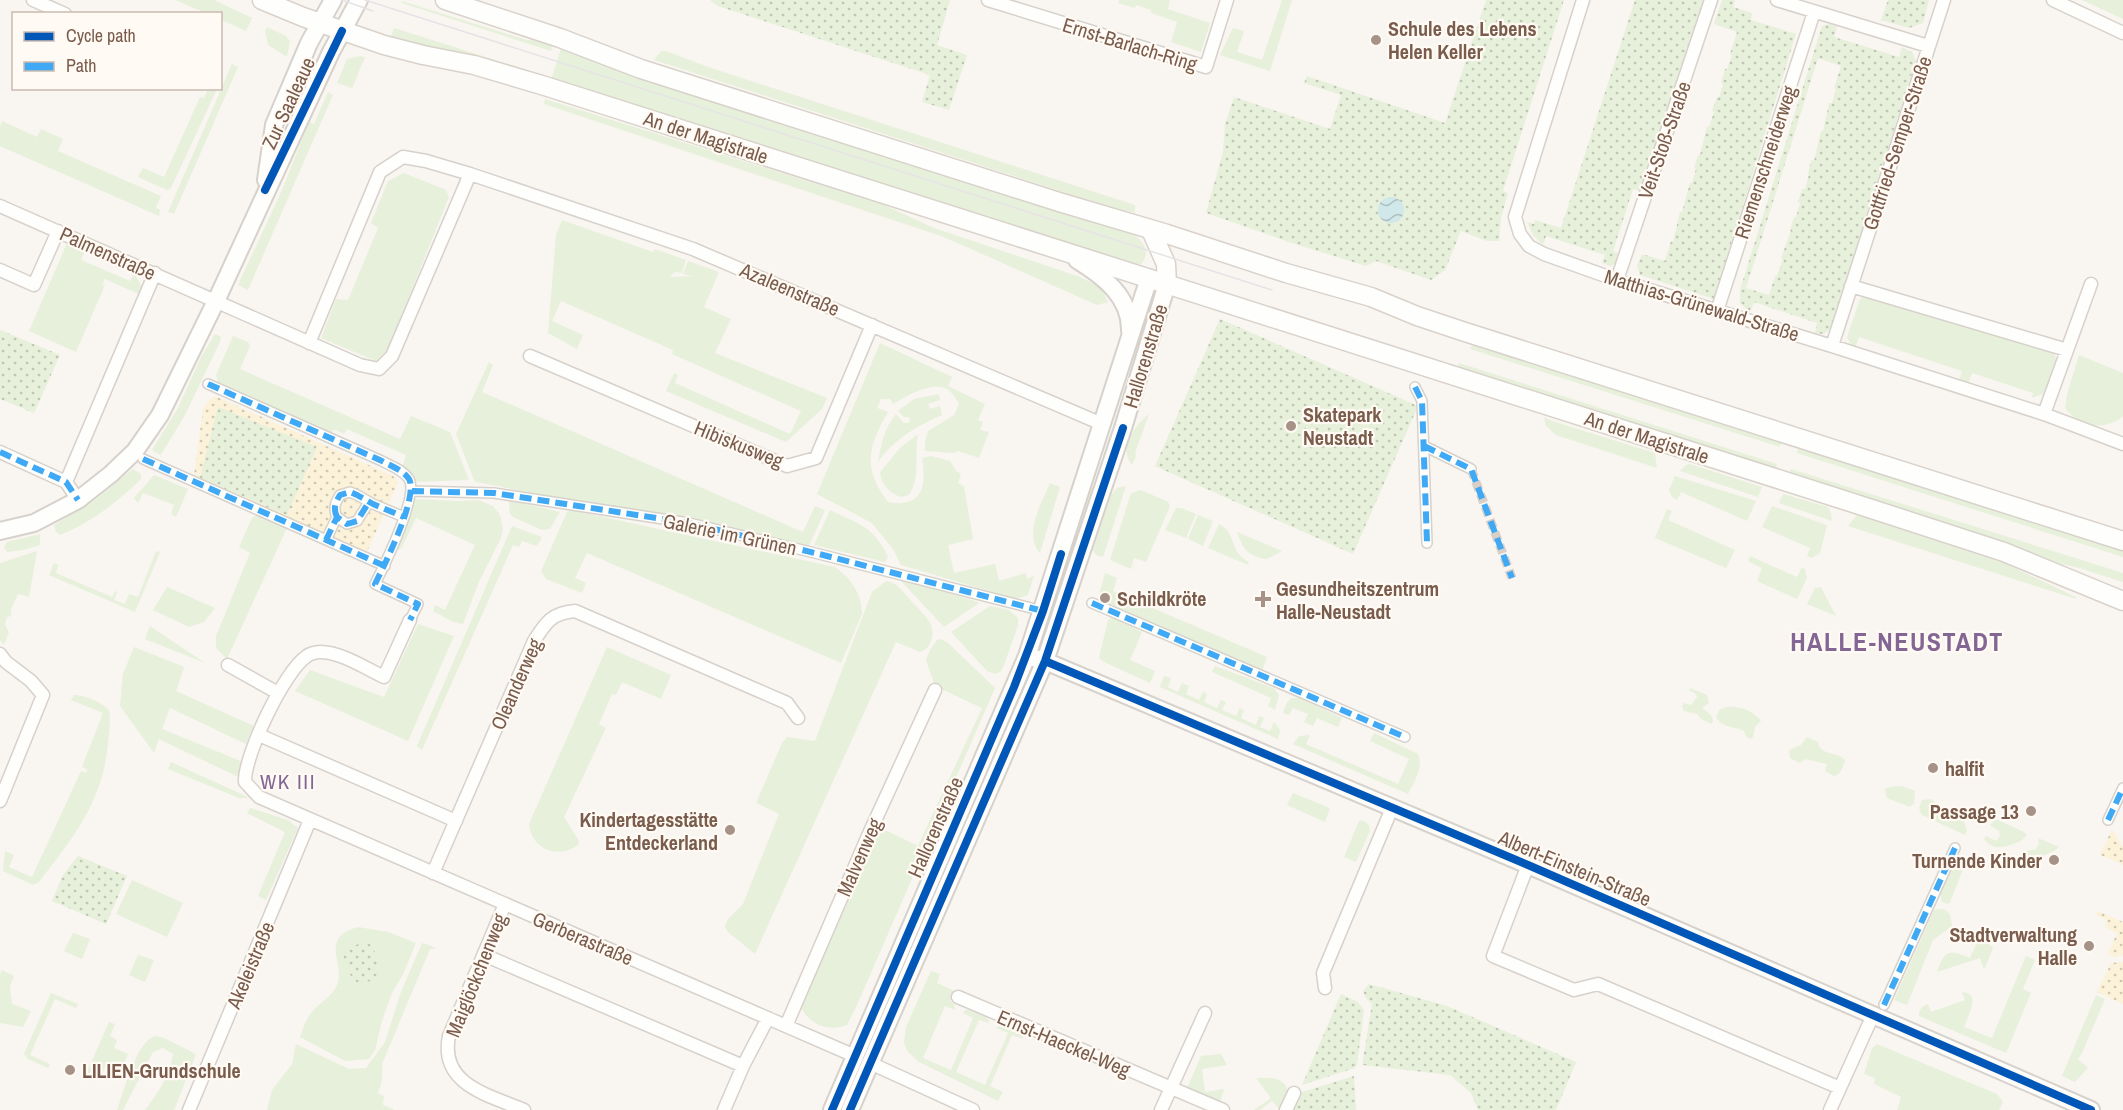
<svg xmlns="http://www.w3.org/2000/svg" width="2123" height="1110" font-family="'Archivo Narrow',sans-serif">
<defs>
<pattern id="sand-dots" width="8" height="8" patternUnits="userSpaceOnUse" patternTransform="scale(1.5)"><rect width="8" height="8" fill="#fbf2d9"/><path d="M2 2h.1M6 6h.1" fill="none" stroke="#d0c7b2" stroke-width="1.8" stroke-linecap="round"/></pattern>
<pattern id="park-dots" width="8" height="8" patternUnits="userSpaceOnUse" patternTransform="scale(1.5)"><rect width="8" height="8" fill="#e7f0db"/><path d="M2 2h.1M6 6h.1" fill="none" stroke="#c0c6b4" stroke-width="1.8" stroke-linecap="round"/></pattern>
<pattern id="water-waves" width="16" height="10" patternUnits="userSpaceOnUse" patternTransform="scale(1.5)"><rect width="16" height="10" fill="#d0e8ea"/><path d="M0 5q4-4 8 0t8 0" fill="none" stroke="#aebfc0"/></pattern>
</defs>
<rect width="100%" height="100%" fill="#f9f5f0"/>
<path fill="#e7f0db" d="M175,0H214L252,18L246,31L221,20L220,14L206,13Z
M1119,0H1170L1168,9L1210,23L1201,52L1171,42L1177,22L1151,13V10L1136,5L1135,8L1118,3Z
M1282,0H1292L1270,71L1220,55L1233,28L1244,31L1237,52L1262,60Z
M2082,0H2123V19Z
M402,1L527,40L551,41L553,42L551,51L402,3Z
M267,27L286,36L290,41L287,57L268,45L265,31Z
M394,28L543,75V78L390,39Z
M562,45L606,65L1132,233C1143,242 1152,251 1141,264H1131L551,80Z
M661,51H666L711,68L1135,205V213L1113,208L654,60Z
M360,56L365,57L352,88L337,83L347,59Z
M232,64L238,67L174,214L168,212Z
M208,89H217L171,188L167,190L138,177L143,168L164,177L200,97L204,98Z
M328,92L333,95L248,290L238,285L282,190L309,122L314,124Z
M545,99L884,205L934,228L1080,277L1102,288L1108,302L1097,305L944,237L544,104Z
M2,121L37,137L41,129L63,139L58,151L161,196L156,207L160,210L159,216L0,146V127Z
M404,173L446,190L449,197L388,349L376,361L321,338L336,299L348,300L378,228L371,223L388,181Z
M562,220L653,252L655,249L686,260L682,273L675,272L670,277L693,276L683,274L688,261L719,272L704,307L731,319L715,353L827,398L822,409L786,442L666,391L674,373L678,375L675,383L790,434L801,411L672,354L673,350L561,301L552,321L583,335L577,349L548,333L556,235Z
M68,241L86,248L81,260L130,281L134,273L141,285V295L105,279L102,285H105L76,352L29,331Z
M1867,295L2053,352L2057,360L2046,393L2032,398L2033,393L1972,373L1968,384L1959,381L1962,371L1859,337L1855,348L1850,343L1847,337L1860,299Z
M215,334L221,337L220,342L185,415L162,453L160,455L152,450L178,408L201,357Z
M233,336L248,342L250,346L240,369L400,439L411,416L450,432L469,480L417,482L400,474L406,455L347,429L344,434L334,429L331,434L219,385L216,375Z
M880,343L952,377L948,386L985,404L978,420L983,422L980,430L989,432L979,458L958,451L953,453L925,451V441L928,431L954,415L959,404C956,399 952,392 947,389C931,381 907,396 893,404L890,399H881L877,408L888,412C868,447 862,468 888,502C922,508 927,487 922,458L931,456L950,461L956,471L961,474L958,483L964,486L973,539L948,545L954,573L995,564L999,581L1026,573L1027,579L1034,576L1028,595L1016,599L901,565L893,549L872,523L817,494Z
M1473,343L1782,440L1780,447L1470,349Z
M2079,355L2123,373V416C2106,432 2077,426 2065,408L2067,394Z
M489,362L493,365L482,392L803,532L815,506L825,510L809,546L476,482L474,480L456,434Z
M1459,363L1777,464L1775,471L1457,370Z
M939,394L940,400L928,404L930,409L940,406L942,415C917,426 894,439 878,462C882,442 883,431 896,414L904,423H908L910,420L909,417H904L898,411L914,399Z
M1149,414L1135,453L1136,456L1132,465C1117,448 1136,425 1149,414Z
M1544,417L1552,421L1655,453L1657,468L1556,435L1546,426Z
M918,434C914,455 921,476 909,495L901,497C889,493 881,484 880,472L900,448Z
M1800,445L2123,548V557L1797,453Z
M1690,464L1762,487L1758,497L1680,471L1686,465Z
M133,469L141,474V479C116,503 92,522 60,535L56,532L54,525L95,500Z
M1791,469L2123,573V582L2079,568L2049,561L2004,543L1789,474Z
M154,475L188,489L176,517L171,514L174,505L143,493L138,503L134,498Z
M1675,476L1756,501L1747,521L1681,492L1677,500L1672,497L1669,490Z
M1050,483L1060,487L1040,553C1023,534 1042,502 1050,483Z
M1126,486L1103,557L1096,555L1093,550L1111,495L1117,488Z
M1091,488L1096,490L1055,610L1051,609Z
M1141,490L1168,502L1170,506L1146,562L1134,558L1131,569L1110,560L1131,493Z
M1783,494L1828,507L1831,513L1832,521L1779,503Z
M410,499L459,501L478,500L493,506L500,515L503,530L500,540L478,584L463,624L453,622L433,611L435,605L445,610L475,545L416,518L402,547L399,550L395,545Z
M509,500L560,512L550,529L542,530L513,517L510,514Z
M1772,506L1827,525L1820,553L1812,558L1807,556L1810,548L1762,527Z
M1176,508H1181L1196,514L1186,538L1165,530Z
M1667,509L1672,511L1668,520L1735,550L1726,568L1655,538Z
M571,510L835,567C851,578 862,594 862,614L841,663L587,553L575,578L586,583L582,593L546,579L541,571L567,512Z
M830,510C858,524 874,526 888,557L885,562L814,545Z
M257,515L287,528L227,659L216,648V636L250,553L239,547L252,518Z
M1198,515L1213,521L1203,546L1188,539Z
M1857,515L2006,564L2076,597V599L1848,526Z
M1219,524C1237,532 1229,553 1249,562L1248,565L1208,548Z
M512,526L542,537L537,546L522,541L519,547L513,545L422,750L417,746Z
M1237,532L1282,551L1267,559C1247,556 1243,549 1237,532Z
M40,534V545L23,550L7,552L4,547L7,542Z
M37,551L29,597L18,594L11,609V616L7,617L5,625L9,632L4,645L0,640V563Z
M156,551L160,552L135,612L49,575L54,563L58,565L56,573L112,597L115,591L117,592L114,600L125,604L129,594L138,597Z
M1750,556L1797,577L1802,567L1805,569L1807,578L1797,599L1757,581L1762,568L1748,561Z
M1105,573L1117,578L1113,591L1267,657L1262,671L1098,599Z
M903,579L975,601L979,603L944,627L901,581Z
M886,581C897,582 905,594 912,602C921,612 936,623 932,638C930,645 927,650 920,652L896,642L755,954L728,932L725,926L728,919L743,904L779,814L756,803L782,743L787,737L815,741L872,592Z
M167,587L215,608L204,622L189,627L153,610Z
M1821,587L1836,616L1807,604L1815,588Z
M990,606L1009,610L1018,618V626L1002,670L996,674L987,671L951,632Z
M1112,617L1142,632L1130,660L1155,671L1150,683L1106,663L1099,658L1108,620Z
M418,624L454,636L408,741L295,691L310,670L384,697Z
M150,626L205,663L145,639Z
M941,639L948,643L995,688L857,1005L847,1025C828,1032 811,1025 801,1008L805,994L877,826L918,846L982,708L941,689L934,683L926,660L930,650L937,640Z
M134,647L184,667L176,691L254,726L246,744L170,708L162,729L243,762L238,777L159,739L154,753L120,706L123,674Z
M607,647L671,675L661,699L622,682L616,695L612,694L599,724L606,728L564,817L579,841L578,845C558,860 531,849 529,824Z
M1215,666L1274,688L1279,695L1275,710L1268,706L1271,698L1212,672Z
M1164,676L1171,678L1168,687L1178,692L1182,683L1189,686L1186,694L1199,700L1203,692L1207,694L1204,702L1217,708L1221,700L1226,702L1222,710L1236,716L1240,708L1244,710L1241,718L1256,725L1259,716L1264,718L1260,727L1270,731L1274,722L1280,730L1278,739L1160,687Z
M1690,688L1707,695L1709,703L1702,708L1711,715L1713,720L1712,724L1701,719L1697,714L1684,711L1682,707L1684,703L1691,705L1697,697L1696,694L1689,690Z
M74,695C85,695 101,702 109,710C111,721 109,732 108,743C103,801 74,837 39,882L33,885L3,871L5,851L14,855L9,867L32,877L81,771L86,773L87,769L82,767L103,713L71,700Z
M1292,698H1299L1342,718L1338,727L1317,718L1313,726L1304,722L1308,714L1293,708L1289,715L1283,713L1287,702Z
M1726,707C1739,706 1752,710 1761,721L1755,727L1753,737L1750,739L1746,736L1744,731C1734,726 1722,728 1716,717L1719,710Z
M1374,733L1418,754C1424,767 1414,782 1408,794L1293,744L1299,736L1310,735L1306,744L1398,784L1409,759L1370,741Z
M1807,737L1818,742C1820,756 1836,751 1845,760C1843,766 1842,774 1834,776L1825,771L1827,764L1805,759L1800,763L1790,758L1789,750L1801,745Z
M171,762L250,798H239L168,769Z
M1896,786H1902L1915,791L1914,803L1910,807L1887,798L1885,790L1887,788Z
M1293,793L1330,808L1325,822L1287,805Z
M1930,799C1939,803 1941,812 1950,815L1962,807H1967L1969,815L1964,821L1967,831L1965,835L1922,815L1919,808L1922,800Z
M250,808L288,820L298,828L266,900L258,896L285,832L247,813Z
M1996,819L2024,832L2027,835C2023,842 2005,848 1996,847C1991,846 1987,843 1984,839L1986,836L1996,841L2000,836L1999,831L1990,825Z
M1362,820L1369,825L1370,831L1356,862L1344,857L1359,821Z
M2038,838L2059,847C2052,854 2041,854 2036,865L2018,857L2023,852L2036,849L2039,844Z
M1958,865L1964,867L1950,902L1948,904L1942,902C1937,891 1948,877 1953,866Z
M132,880L183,903L167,937L116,914Z
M1939,909H1944L1950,914L1952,926L1933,940L1907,1005L1894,1000L1934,910Z
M358,927L388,932L416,943L403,974L392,993L382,1021L375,1050L369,1059L345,1061L300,1037C302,1031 305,1022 309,1016C316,1004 331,999 337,985C346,964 318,938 358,927Z
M73,933L90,939L82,959L64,951Z
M1978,940L1987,942L1993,948L1984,970L1980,958L1937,972C1945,949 1949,950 1970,958Z
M422,943L437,948L430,949L382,1064C383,1076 382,1083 378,1093L384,1096L383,1105L395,1110H267L272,1090L292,1064L296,1044L349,1069L366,1068L385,1042L401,992Z
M138,955L154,960L145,982L129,975Z
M2026,956L2035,960L2023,989L2031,993L2006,1053L1919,1016V1012L1922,1007L1928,1004L1931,1012L1965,1000L1962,992C1982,993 1968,1015 1964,1027L1992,1038Z
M2,970L14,976L10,986L12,1004L31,1011L23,1027L0,1023V975Z
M931,971L940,974L937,983L954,991L950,1001L954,1003L955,1010L945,1006L923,1058L951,1070L973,1018L963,1013L965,1010H970L987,1017L989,1023L979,1020L956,1072L985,1085L1008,1033L996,1028L1002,1024L1022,1034L1023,1039L1012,1035L990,1086L1003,1092L998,1101L919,1062L908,1052L904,1043L906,1027Z
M51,993L78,1004L76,1008L55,999L30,1055L50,1064L48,1068L28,1059L24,1054Z
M2096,995L2105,999L2082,1053L2078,1059L2088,1068L2075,1082L2062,1076Z
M109,1022L115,1024L110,1036L117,1040L114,1048L128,1054L120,1073L105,1067L101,1075L94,1072L90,1081L84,1079Z
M156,1036L164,1038L196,1054L174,1110H145C159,1092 169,1076 173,1054L163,1048L153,1052L123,1110H117C124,1092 136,1040 156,1036Z
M1877,1044L1997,1094L2003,1102L1999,1110H1897L1901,1097L1874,1084L1875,1078L1864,1074L1872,1048Z
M1221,1054L1227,1065L1202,1069L1205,1092L1224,1089L1220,1102L1190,1091L1188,1086L1201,1056Z
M1256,1078C1272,1078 1285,1076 1289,1095L1283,1110H1280L1272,1101L1260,1110H1254L1271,1098Z"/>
<path fill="url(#sand-dots)" d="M214,397H217L393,476L398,481L397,485L367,552L363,553L195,480L194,475L203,409L206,403Z
M2112,829L2123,847V865L2100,855Z
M2098,911L2123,922V955L2114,957L2108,954L2117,933L2105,927L2107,920L2096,915Z
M2123,962V1004L2097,992L2111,963Z"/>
<path fill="url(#park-dots)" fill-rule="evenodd" d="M710,0H950L937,45L967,55L949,110L922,102L930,75L718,6Z
M1486,0H1564L1503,191L1508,193L1501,218L1499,241H1487L1461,231L1445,270L1431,280L1376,261L1366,266L1292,243L1206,213L1223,152L1225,124L1234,97L1330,129L1341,95L1304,83L1307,76L1445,123Z
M1635,0H1706L1642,191L1633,189L1613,251L1621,254L1617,263L1610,266L1602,263L1605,255L1546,236L1543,245L1533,235L1527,222L1534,224L1535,220L1561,228Z
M1722,0H1735L1733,7L1752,13L1751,20L1796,34L1714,299L1640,275L1637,266L1642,254L1665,261L1671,241L1673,242L1680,212H1682L1690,183H1692L1696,169L1694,168L1698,155H1700L1707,126L1709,127L1714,112L1712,111L1717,97H1719L1723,84L1721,83L1725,69H1727L1732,55L1730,54L1737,32L1714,24Z
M1888,0H1929L1923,23L1909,28L1881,20Z
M1829,24L1837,27L1834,37L1899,57L1902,47L1913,53L1916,61L1831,328L1824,334L1815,333L1817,323L1754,302L1750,312L1740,303V290L1820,32L1822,26ZM1818,58L1841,66L1834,88L1836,89L1832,103H1829L1823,131H1821L1814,161L1811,160L1808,173L1809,174L1805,189H1802L1798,202L1800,203L1796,217H1794L1790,230L1791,231L1781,258L1783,259L1777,276H1775L1769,295L1746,288Z
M1220,319L1418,406L1353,554L1155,466Z
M0,330L60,355L34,413L0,399Z
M218,407L317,447L287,515L200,478Z
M78,856L127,876L106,924L52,901L63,875Z
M358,944H370C377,953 379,961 379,973L370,981L359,984C350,977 343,966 344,954Z
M1369,984L1447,1006L1576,1062L1556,1110H1478L1471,1093L1450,1075L1362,1065L1372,1004L1366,998L1363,991Z
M1341,994L1358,1002L1364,1010L1357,1065L1355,1068L1302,1085Z
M1354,1076L1356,1110H1288L1296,1094Z"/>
<path fill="url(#water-waves)" d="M1378 210a13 13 0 1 1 26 0a13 13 0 1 1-26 0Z"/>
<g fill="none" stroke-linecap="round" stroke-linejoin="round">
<path stroke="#d9cfc7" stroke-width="9" stroke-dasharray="9 4.5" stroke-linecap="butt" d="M1471,469L1512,578"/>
<g stroke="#d7d1cb" stroke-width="12">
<path id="pedestrian" d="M208,384L382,461C391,466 403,470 409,479C419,496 384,566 375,584L418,604L410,620
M1415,387L1422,401L1427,543
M1424,446L1471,469
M143,459L385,566
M412,491L494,493L689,523L815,553L1043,611
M337,517C333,509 335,503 340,495L350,492L357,495L373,504L404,517
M326,540L337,517L347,524L357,521L369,502
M1092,603L1405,737
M2108,820L2123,788
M1884,1005L1955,848"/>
</g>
<g stroke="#d7d1cb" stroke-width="15">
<path id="minor" d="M33,0L65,14
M988,0L1206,67L1227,0
M1583,0L1515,217L1520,234L1529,246L1544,254L1617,280L1832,346L2044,414L2123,444
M1777,0L1928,46
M2053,0L2123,33
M0,206L360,365L379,369L392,356L470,174
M0,270L34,285L58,231
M1617,280L1711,0
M1851,286L2067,350
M1717,311L1814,12
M309,343L380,172L403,157L426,161L470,174L693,249L1102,424
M1832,346L1944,0
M530,356L787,466L816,458L872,325
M2044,414L2091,284
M0,452L66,482L78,500
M66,482L155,273
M410,620L384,677C365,668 341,652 320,652C316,652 309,654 307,656C284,671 244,756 245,782L259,797L855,1056
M0,654L6,662L31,681L43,695L0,801
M228,665L278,693
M259,735L456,821
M1528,865L1493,956L1574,990L1598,984L1840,1088
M433,873L534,641C546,622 552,613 575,611L787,703L798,718
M505,904L449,1036C439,1085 489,1095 524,1110
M484,955L743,1066
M1325,988L1323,973L1392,808
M958,997L1223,1110
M786,1026L868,836L935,690
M870,1063L973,1110
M189,1110L310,820
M724,1110L743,1066L768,1018
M1161,1110L1205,1013
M1286,1110L1294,1093
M1830,1110L1873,1015"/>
</g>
<g stroke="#d7d1cb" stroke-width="20">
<path id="tertiary" d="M266,180L274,125L309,43L333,0
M1077,260C1103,276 1131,297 1130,331
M0,531L34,523L78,500L111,474L135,451L160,415L216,301L331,52L359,0
M1027,656L1045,661L1528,865L2091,1110
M832,1110L1027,656L1149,278
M850,1110L1045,661L1123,428L1167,284"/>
</g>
<g stroke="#d9d2cb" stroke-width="21">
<path id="secondary" d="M262,0L303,17L384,45L423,55L474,65L545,86L1847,501L2004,552L2123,601
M445,0L560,38L641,69L1059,202L1167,234L1286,273L1371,297L1417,316L1465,332L2123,541
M1151,230L1166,264L1167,284"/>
</g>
<use href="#pedestrian" stroke="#fefefd" stroke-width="9"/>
<use href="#minor" stroke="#fefefd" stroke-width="12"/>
<use href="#tertiary" stroke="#fefefd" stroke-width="16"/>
<use href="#secondary" stroke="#fefefd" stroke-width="18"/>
<path stroke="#e6e3e7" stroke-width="1.5" d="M342,0L373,11
M365,0L1272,290"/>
<path stroke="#3fa9f5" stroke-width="6" stroke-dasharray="12 6" stroke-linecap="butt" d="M208,384L382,461C391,466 403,470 409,479C419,496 384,566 375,584L418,604L410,620
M1415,387L1422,401L1427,543
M1424,446L1471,469L1512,578
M0,452L66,482L78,500
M143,459L385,566
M412,491L494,493L689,523L815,553L1043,611
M337,517C333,509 335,503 340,495L350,492L357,495L373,504L404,517
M326,540L337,517L347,524L357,521L369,502
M1092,603L1405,737
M2108,820L2123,788
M1884,1005L1955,848"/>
<g stroke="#fffaf3" stroke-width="11">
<path id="cycleway" d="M265,190L342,31
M1045,661L1528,865L2091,1110
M832,1110L1014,687L1043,611L1061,554
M850,1110L1045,661L1123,428"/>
</g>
<use href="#cycleway" stroke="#0057b8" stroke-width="8"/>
</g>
<g fill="#a69286" stroke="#fffaf3" stroke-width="2">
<circle cx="1376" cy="40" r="6"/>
<circle cx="1291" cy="426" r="6"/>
<circle cx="1105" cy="598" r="6"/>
<path d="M1260 590h6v6h6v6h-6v6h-6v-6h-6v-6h6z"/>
<circle cx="1933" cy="768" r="6"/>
<circle cx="2031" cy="811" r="6"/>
<circle cx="730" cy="830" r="6"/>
<circle cx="2054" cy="860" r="6"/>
<circle cx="2089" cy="946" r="6"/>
<circle cx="70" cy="1070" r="6"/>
</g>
<g text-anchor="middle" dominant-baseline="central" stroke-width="4.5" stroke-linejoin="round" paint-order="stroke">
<g font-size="20" font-weight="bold" fill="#7a5c4d" stroke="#fffaf3" text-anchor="start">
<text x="1388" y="28">Schule des Lebens<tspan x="1388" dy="23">Helen Keller</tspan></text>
<text x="1303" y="414">Skatepark<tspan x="1303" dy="23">Neustadt</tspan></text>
<text x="1276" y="588">Gesundheitszentrum<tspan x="1276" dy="23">Halle-Neustadt</tspan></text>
<text x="1117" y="598">Schildkröte</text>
<text x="1945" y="768">halfit</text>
<text x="2019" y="811" text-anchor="end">Passage 13</text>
<text x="718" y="819" text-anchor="end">Kindertagesstätte<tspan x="718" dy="23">Entdeckerland</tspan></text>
<text x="2042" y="860" text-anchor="end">Turnende Kinder</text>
<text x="2077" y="934" text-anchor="end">Stadtverwaltung<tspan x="2077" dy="23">Halle</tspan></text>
<text x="82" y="1070">LILIEN-Grundschule</text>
</g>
<g font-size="20" fill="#7a5c4d" stroke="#fffaf3">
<text transform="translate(1130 44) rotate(17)">Ernst-Barlach-Ring</text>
<text transform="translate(288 103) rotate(-65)">Zur Saaleaue</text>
<text transform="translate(706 137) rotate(18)">An der Magistrale</text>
<text transform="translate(1664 140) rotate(-71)">Veit-Stoß-Straße</text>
<text transform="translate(1897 143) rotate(-72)">Gottfried-Semper-Straße</text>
<text transform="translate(1765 162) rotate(-72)">Riemenschneiderweg</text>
<text transform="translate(108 253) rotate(24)">Palmenstraße</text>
<text transform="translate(790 289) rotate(23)">Azaleenstraße</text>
<text transform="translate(1702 305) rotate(17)">Matthias-Grünewald-Straße</text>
<text transform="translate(1145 356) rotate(-73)">Hallorenstraße</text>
<text transform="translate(1647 437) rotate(18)">An der Magistrale</text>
<text transform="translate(739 444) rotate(22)">Hibiskusweg</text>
<text transform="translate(730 534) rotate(12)">Galerie im Grünen</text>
<text transform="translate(516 684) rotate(-66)">Oleanderweg</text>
<text transform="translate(935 827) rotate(-66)">Hallorenstraße</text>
<text transform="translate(859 857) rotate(-66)">Malvenweg</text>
<text transform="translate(1575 868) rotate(23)">Albert-Einstein-Straße</text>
<text transform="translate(583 938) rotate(23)">Gerberastraße</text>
<text transform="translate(250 965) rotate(-67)">Akeleistraße</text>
<text transform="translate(476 975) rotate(-68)">Maiglöckchenweg</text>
<text transform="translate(1064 1043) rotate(23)">Ernst-Haeckel-Weg</text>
</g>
<g font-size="21" letter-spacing="1.5" fill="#846695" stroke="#fffaf3">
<text x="288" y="781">WK III</text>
</g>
<g font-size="26" font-weight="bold" letter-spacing="1.5" fill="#846695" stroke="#fffaf3">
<text x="1897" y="641">HALLE-NEUSTADT</text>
</g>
</g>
<rect x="12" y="12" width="210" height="78" fill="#fffaf3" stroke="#cabbb1" stroke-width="1.5"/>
<rect x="24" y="32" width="30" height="9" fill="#0057b8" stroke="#cabbb1" stroke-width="1.5"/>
<text x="66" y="42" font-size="18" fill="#7a5c4d">Cycle path</text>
<rect x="24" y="62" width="30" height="9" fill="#3fa9f5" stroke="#cabbb1" stroke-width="1.5"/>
<text x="66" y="72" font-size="18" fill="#7a5c4d">Path</text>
</svg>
